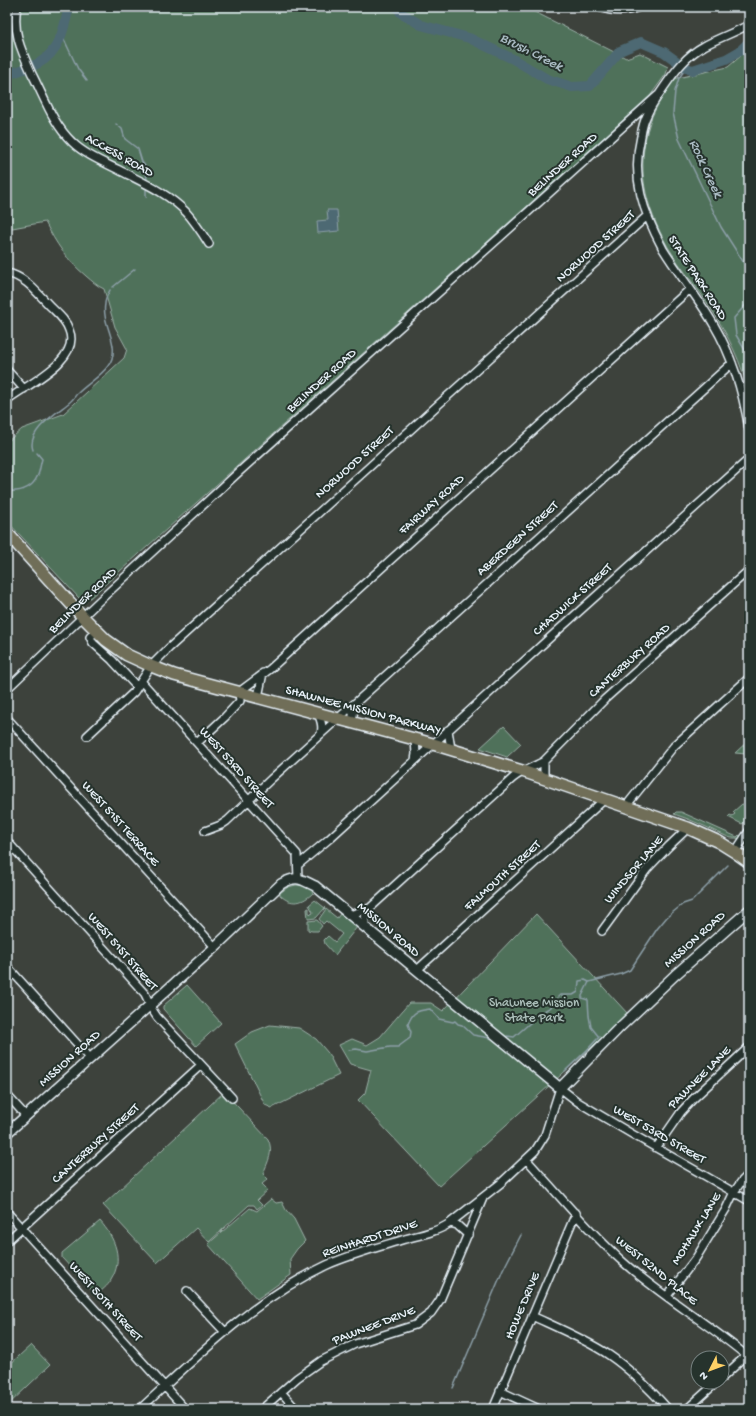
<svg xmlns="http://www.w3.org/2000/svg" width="756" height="1416" font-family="'Gochi Hand',sans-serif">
<rect width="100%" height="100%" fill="#3d423c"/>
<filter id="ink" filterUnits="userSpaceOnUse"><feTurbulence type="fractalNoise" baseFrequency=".025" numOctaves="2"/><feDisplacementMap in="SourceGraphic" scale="8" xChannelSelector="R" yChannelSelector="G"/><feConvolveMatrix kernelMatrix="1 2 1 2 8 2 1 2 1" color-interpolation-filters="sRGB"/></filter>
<g filter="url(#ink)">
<path fill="#50715a" stroke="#9cb1a9" d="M7,7H525L626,58L640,53L668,67L666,74L650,96L90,598H79L7,521V442L22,429L63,414L124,358L127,349L115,327L104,289C97,286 92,281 86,276C66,259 57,245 45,222L7,229Z
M749,49V393C742,364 728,335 712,310C698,288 681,269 668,247C645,206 635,168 650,122C655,107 666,93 673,79L728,67Z
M504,726L521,744L507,757L480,748Z
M749,740V769L745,768L746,754L735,753Z
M742,804L746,805L745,822L742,824L728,817L730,815L732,816L735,814L733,812Z
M676,812H681L737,837L739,835L741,837L740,839C736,837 732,839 728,837C710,829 693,820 674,814Z
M296,885L307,886L312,889L313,893C303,903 291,906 280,895V893L288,887Z
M315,900L325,908L316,918L308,919L307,909L309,908V913L312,914L313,912L309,905Z
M326,909L337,918L340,914L357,927L335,955L325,944L324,940L328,936L335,942L342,934L326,921L323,924L319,919Z
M536,914L628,1014L439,1186L358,1100L365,1093L371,1070L350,1064L339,1045L352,1039L367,1045L380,1037L409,1003H431L443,1011Z
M317,920L322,926L318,931H312L308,930V921Z
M187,985L221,1023L196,1046L163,1009V1006Z
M270,1025L299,1028L316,1039L328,1053L339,1075L272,1108L265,1105L235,1044L252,1032Z
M224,1092L268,1139C274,1152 268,1161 263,1174L268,1179L262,1184L268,1190L257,1200L262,1205L257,1209L254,1205H249L209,1242L196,1228L157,1263L103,1205Z
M271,1199L276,1203L282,1202L286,1210L294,1219L305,1241L297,1249L290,1259L291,1275L257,1299L208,1244L250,1208L257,1211Z
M100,1221C115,1238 124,1259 111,1280C108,1286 101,1291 96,1295L62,1258V1253Z
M31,1345L50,1365L7,1406V1367Z"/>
<path fill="#4e6973" stroke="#8c9fa8" d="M327,210H337L339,231L318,233L317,221L328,220Z"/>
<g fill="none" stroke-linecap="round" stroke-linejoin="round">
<path stroke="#8c9fa8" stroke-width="1.5" d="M62,35L78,69L87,81
M686,68L679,78L675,91L673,113L679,139L721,227L749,271
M116,124L122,129L125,139L138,149L142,162L145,166L147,179
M146,190V197
M113,287L135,269
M749,301L734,318L736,335L749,357
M33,450C26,431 58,412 70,402C74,399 75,395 78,393C87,384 101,376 108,366C123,346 101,326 105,304C105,299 108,294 110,290
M7,491C19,492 31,490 37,477C40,472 40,465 42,459L37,453
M507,1036L514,1037L530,1023L534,1017L551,1007L554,1001L560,995H573L578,992L579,981L585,980L589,982
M349,1050L356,1049L367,1051L390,1047H398L410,1038L411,1032L408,1024C413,1011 417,1011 430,1009L439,1019L453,1022L455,1021L458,1024L462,1025L473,1035L490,1038
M565,1071L587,1050L599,1037L591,1027L589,1016L588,1000L582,998V996L589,982L621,974L630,970L657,929L667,917L683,904L692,901L728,865
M453,1388L503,1270L521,1235"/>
<path stroke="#4e6973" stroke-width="10" d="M398,7L401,13L421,25L469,38L513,59L547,79L572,87L590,86L620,51L641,42L664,52L686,68L693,70L726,59L740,51L749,42
M7,75C17,71 29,68 39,63C60,51 64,28 69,7"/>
<g stroke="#e8f1f8" stroke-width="10">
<path id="minor" d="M17,7C12,32 22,52 32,74C44,97 53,124 72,142C84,154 103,162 119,170C142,182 168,193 186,212C195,222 202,233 209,244
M599,7C613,12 626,12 639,7
M749,20L748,25C734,33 718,38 704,46C687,55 675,71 664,87C658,96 651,105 647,115C644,121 642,129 641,136C631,178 643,212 663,249C679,275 699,299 714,325C733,357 743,393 749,429
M7,273C26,277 37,293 50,306C57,313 66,320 69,330C82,360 26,385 7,400
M7,370L24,389
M96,631L90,637L93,643L112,660L137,687
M141,681L297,854L298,878
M7,689L99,601L240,471L657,96
M258,697L263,673
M318,713C321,721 323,726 321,734
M7,718L215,947
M352,722L355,703
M448,730L451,749
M87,736L134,692L151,666L169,648L647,216
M415,739L416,754L415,760
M197,743L225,717L240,701L239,692L270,669L690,289
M544,778V761L605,699L749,570
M626,806L674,746L749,678
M205,831L221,825L227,821L271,779L732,363
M7,841L145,994L153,1011L157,1017L232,1098
M735,852L749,831
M299,864L329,839L555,633L749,459
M350,915L370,908L513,778C523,770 534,767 544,761
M365,927V917L370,908
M602,931L647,869L669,846L688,828
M7,966L90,1058
M417,970L605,799
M7,1095L26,1116
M656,1148L681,1112L693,1099L749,1047
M527,1160C558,1194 588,1231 623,1262C660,1295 704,1321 742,1352L749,1356
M7,1212L185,1409
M450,1223L457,1225L468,1235
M7,1241L201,1065
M187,1291L225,1332
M667,1296L696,1258L726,1209L734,1192L741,1182L749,1174
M532,1316C558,1328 585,1339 609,1355C631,1370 650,1389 668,1409
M722,1378L749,1353
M500,1391L539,1409
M281,1392L296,1409
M140,1409C199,1355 254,1299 327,1265C352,1254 379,1247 405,1239C420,1235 437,1232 450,1223L501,1183L535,1151L545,1135L560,1088L578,1102L632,1134L749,1201
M262,1409L297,1378L321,1361L355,1344L415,1325L431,1313L440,1300L483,1198
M493,1409L576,1213
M687,1409L717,1382"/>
</g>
<g stroke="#e8f1f8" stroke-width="12">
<path id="secondary" d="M7,1133L215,947L281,884C297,875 300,879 315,886L560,1088L618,1029L675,975L749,910"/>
</g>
<g stroke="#e8f1f8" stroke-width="14">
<path id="trunk" d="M7,533L83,617L106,640L127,655L151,666L174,675L433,744L522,771L688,828L719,842L735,852L749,862"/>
</g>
<use href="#minor" stroke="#26332d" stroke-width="7"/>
<use href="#secondary" stroke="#26332d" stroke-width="9"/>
<use href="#trunk" stroke="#706e59" stroke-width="11"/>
</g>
</g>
<g text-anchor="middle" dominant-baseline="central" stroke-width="4" stroke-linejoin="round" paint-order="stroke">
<g font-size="13" fill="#e8f1f8" stroke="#26332d">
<text transform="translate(119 156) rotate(29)">ACCESS ROAD</text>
<text transform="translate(563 165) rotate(-42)">BELINDER ROAD</text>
<text transform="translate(596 247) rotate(-42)">NORWOOD STREET</text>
<text transform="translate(697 278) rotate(57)">STATE PARK ROAD</text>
<text transform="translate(322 381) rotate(-42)">BELINDER ROAD</text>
<text transform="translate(355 463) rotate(-42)">NORWOOD STREET</text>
<text transform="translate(432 505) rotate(-42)">FAIRWAY ROAD</text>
<text transform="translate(518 539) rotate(-42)">ABERDEEN STREET</text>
<text transform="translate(573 600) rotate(-42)">CHADWICK STREET</text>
<text transform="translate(83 601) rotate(-44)">BELINDER ROAD</text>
<text transform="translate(630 661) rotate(-42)">CANTERBURY ROAD</text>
<text transform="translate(363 711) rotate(15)">SHAWNEE MISSION PARKWAY</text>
<text transform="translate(236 768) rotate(48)">WEST 53RD STREET</text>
<text transform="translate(120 824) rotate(48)">WEST 51ST TERRACE</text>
<text transform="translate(634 870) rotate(-50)">WINDSOR LANE</text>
<text transform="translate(503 876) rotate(-42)">FALMOUTH STREET</text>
<text transform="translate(388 930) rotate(40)">MISSION ROAD</text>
<text transform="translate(695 940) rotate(-42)">MISSION ROAD</text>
<text transform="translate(122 952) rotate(49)">WEST 51ST STREET</text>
<text transform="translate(70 1059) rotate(-42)">MISSION ROAD</text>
<text transform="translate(700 1078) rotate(-45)">PAWNEE LANE</text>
<text transform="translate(659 1135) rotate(30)">WEST 53RD STREET</text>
<text transform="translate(96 1144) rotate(-42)">CANTERBURY STREET</text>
<text transform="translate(697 1229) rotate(-58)">MOHAWK LANE</text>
<text transform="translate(370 1239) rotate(-18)">REINHARDT DRIVE</text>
<text transform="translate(656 1271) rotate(39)">WEST 52ND PLACE</text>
<text transform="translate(105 1302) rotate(48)">WEST 50TH STREET</text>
<text transform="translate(523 1306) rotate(-67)">HOWE DRIVE</text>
<text transform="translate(374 1326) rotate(-21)">PAWNEE DRIVE</text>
</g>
<g font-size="13" fill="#abbeb9" stroke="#26332d">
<text x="534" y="1003">Shawnee Mission<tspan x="534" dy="15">State Park</tspan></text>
</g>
<g font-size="14" font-style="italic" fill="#aabbc3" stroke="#26332d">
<text transform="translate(531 53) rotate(27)">Brush Creek</text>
<text transform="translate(705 169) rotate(65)">Rock Creek</text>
</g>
</g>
<rect width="756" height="1416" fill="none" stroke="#26332d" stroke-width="24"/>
<rect x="12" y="12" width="732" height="1392" fill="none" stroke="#e8f1f8" stroke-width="1.5" filter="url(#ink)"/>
<g transform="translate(710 1370) rotate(228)"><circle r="19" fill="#26332d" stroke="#747f7e"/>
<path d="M0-3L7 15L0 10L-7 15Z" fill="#ffd166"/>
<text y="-6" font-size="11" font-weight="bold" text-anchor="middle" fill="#e8f1f8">N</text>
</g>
</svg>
